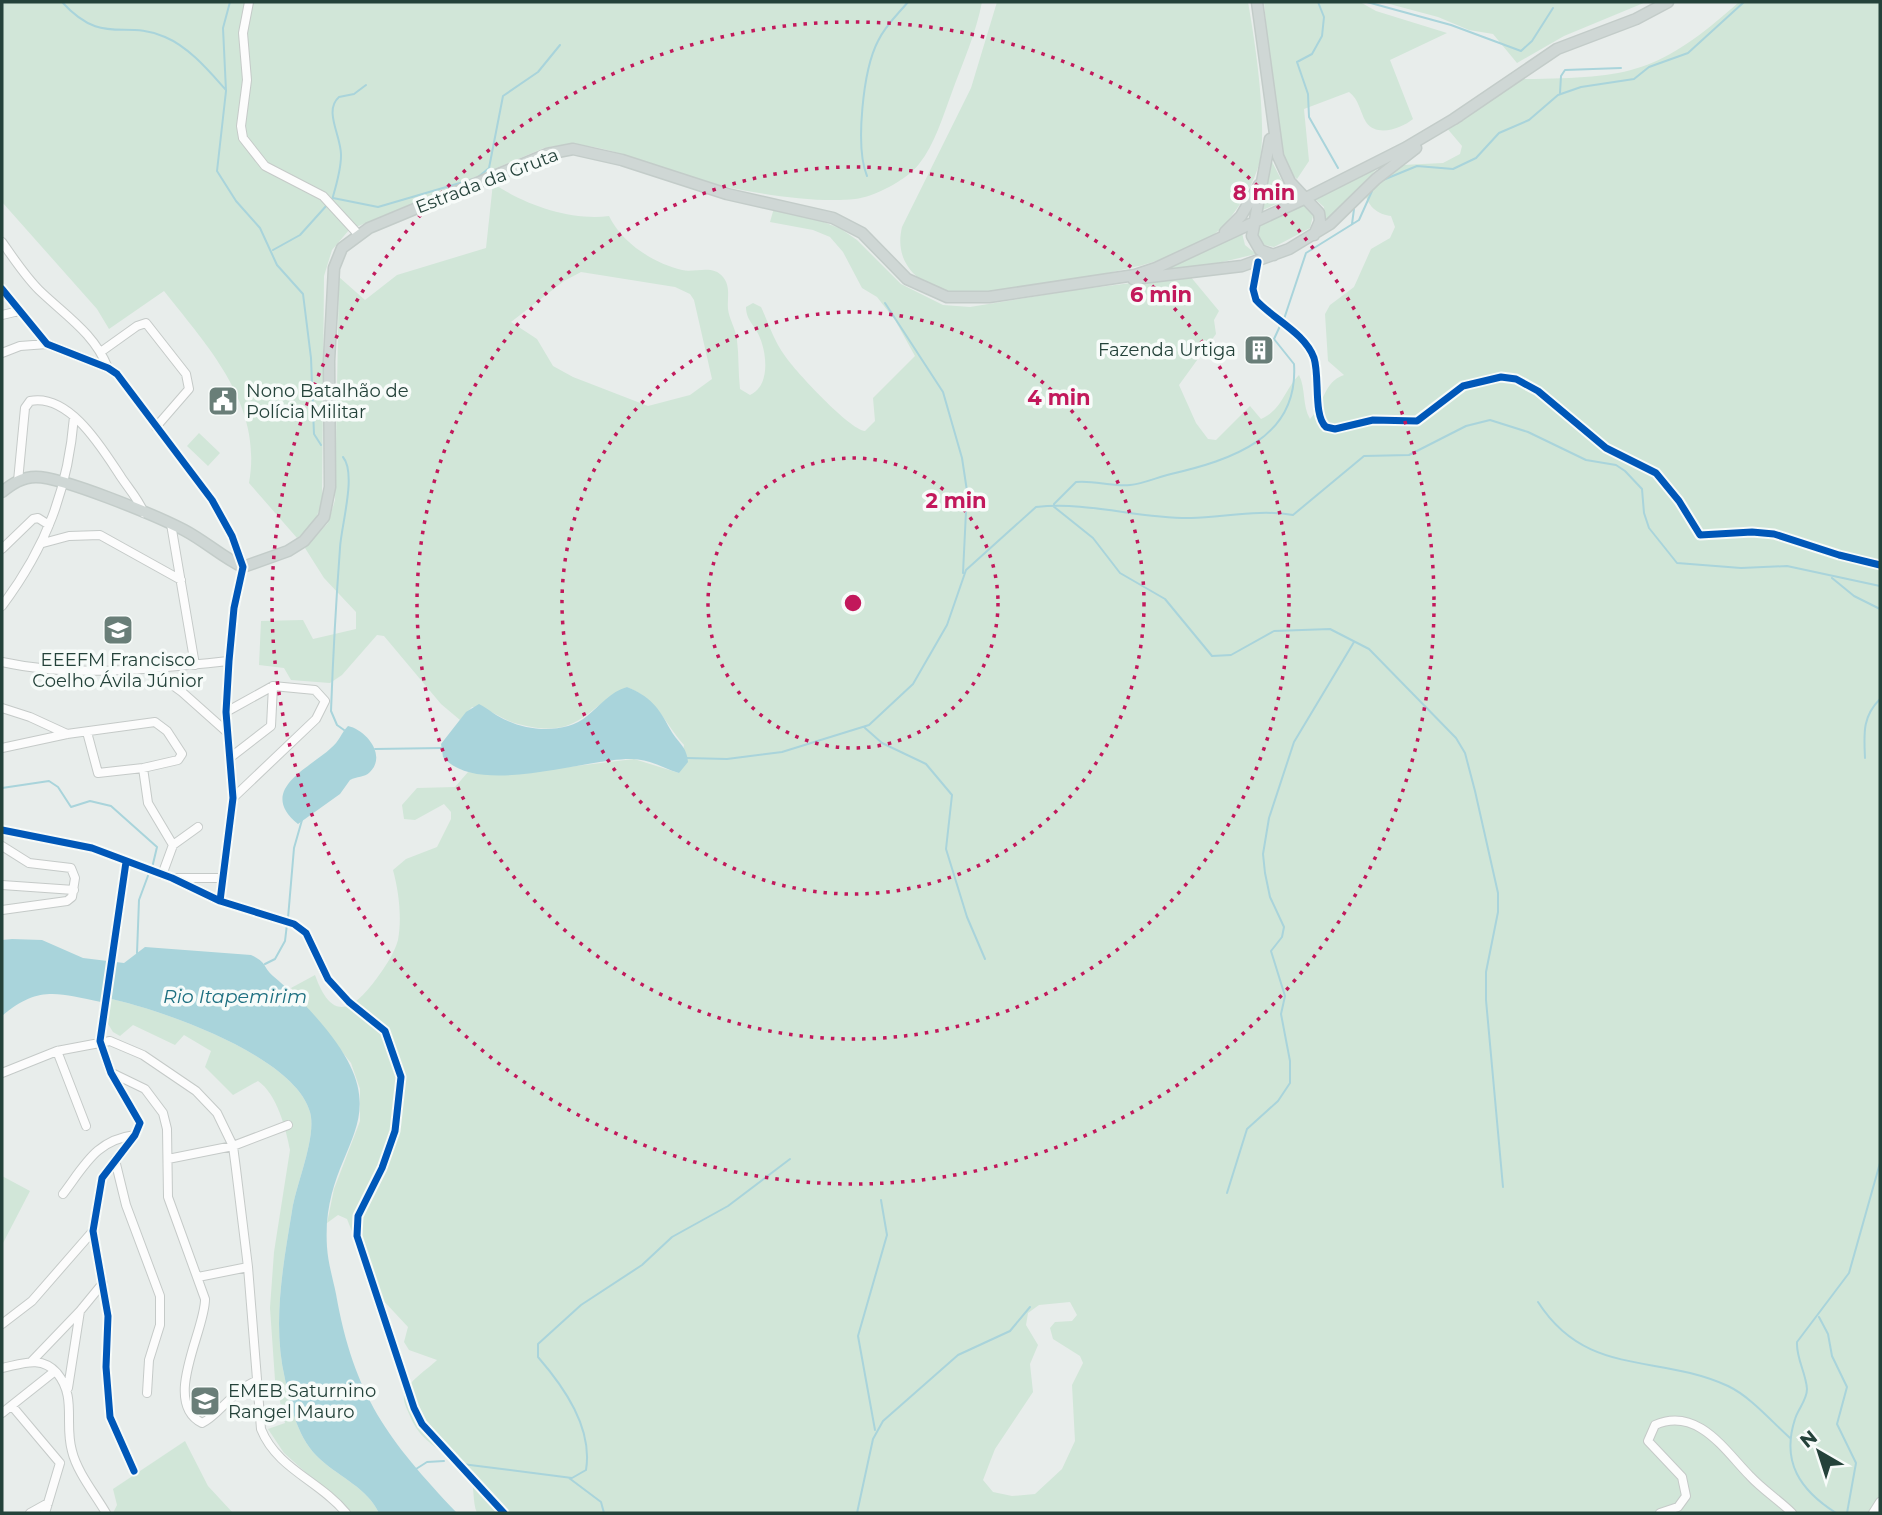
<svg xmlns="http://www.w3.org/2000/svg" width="1882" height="1515" font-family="Montserrat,sans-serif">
<rect width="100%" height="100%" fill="#e8edeb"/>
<path fill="#d1e6d8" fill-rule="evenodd" d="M2,2H982C976,33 963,62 952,92C943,116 935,144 919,164C907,180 874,197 855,199C811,204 740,191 697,180C646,167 600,135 544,148L349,230L332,250L324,276L322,500C318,517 312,529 297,538L249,483C263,405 209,348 164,291L109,329L97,309L2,202Z
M997,2H1248C1255,41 1267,121 1260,160C1256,181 1234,218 1217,232C1201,246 1170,256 1150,263C1121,272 969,301 946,293C915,282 894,261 902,227L971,88Z
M1264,2H1360L1376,11L1447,33L1390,60L1413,119C1402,128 1377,138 1366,122C1360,112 1359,99 1349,92L1304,109L1309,161L1297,179L1286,170L1278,149Z
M1382,2H1646L1564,36L1517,63L1493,34L1469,30L1438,17Z
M1739,2H1880V1513H477C472,1502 475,1486 470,1476C456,1452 424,1451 410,1416C407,1409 403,1402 404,1395C407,1382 428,1369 437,1360L409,1350L404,1342L408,1327L367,1283L357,1244L347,1219L338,1215L327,1223L334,1189L360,1121V1089L351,1063L291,988L315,975C332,1023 353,1011 377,978C385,967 394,954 398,940C402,918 399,892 393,870L406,859L437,847L451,819V812L444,804L415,820L404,819L402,805L417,788L455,787L468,772L501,775L634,759L679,773L684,745C664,722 657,699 627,687C582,711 578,740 518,724C501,720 491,708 472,707L460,720L441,704L384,636L377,635L342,675L330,683L291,680L284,668L259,665L261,621L303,620L313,639L356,629V612L324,578L305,548L328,523L335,500L339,277L365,300L397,275L486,248L493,183C524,205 572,221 609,216C622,243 653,263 682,270C695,273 713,264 723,277C731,287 727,297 728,309C729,319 736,329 737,340C739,356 738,372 740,389L750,395C770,386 767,355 760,338C756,326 746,321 746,307L753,303L761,307C769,324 774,341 785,356C795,371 850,430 865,431L875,421L873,398L915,356L895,320L877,297L862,288L843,252L830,237L813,230L770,222L774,208L814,218L841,229L857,240L901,284L943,305L970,307L1074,290L1190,276L1219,311L1214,320L1216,334L1179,385L1196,423L1208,439L1216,440L1250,406L1261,419C1283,409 1284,390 1299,375C1306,389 1302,405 1310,419C1324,405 1323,382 1344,375L1328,361L1325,314L1330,305L1354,287L1371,249L1390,238L1395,227L1391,216C1374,214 1366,203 1363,186L1402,165L1443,163L1460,154L1462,146L1446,127L1515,76L1525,79C1631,78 1659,73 1739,2ZM581,272L675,287L690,294L694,300L712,379L690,395L648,406L573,377L553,366L537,339L511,322L564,281ZM1070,1302L1077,1315L1072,1321L1055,1322L1050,1328L1053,1339L1080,1356L1083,1363L1072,1385L1075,1441L1062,1469L1035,1494L1012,1496L993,1492L983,1480L995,1449L1033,1392L1030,1364L1038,1345L1026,1325L1028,1313L1039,1305Z
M1270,158L1283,183L1297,195L1258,212Z
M1382,165L1375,171L1325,221L1324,207L1314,198Z
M1305,204L1314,212L1310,228L1274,247L1260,244L1256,228Z
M1242,233L1245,245L1256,254L1210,265L1158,272Z
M199,433L220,453L208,466L187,446Z
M107,998C159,1009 294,1055 310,1112C317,1137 296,1184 292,1211C283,1266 272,1324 285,1379C291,1408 298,1440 321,1460C341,1478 367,1488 379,1513H351L284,1453L268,1429L285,1423L275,1380L270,1308L274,1252L290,1150C286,1129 277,1094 258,1081L233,1095L205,1067L211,1051L184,1035L175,1045L133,1025L120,1036L113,1032L105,1019Z
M2,1176L30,1191L2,1245Z
M185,1441L208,1486L233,1513H113L117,1505L113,1489Z"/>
<path fill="#a9d4db" d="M627,687C650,696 659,708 670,729C677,742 687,746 688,762L679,773C663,768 649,759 632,759C585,758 478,798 443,757L441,744L466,712L479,704C489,709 497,717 508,721C532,732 567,733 587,716C601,705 610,692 627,687Z
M348,726C366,730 387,755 370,772C364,778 357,776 350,780L340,794L298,824C256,790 310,768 331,748C339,742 341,733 348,726Z
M12,939L42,940L83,958L124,963L145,947L251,955C268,963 262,966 273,976C288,989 302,1001 315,1016C412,1125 320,1139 327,1247C328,1263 333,1279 336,1294C354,1396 388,1440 457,1513H379C367,1488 341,1478 321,1460C298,1440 291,1408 285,1379C272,1324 283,1266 292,1211C296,1184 317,1137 310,1112C294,1055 159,1009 107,998L101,1002C58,993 38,985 2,1016V940Z"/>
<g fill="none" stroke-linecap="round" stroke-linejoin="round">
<path stroke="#a9d4db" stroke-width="2" d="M62,2C103,47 124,19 165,37C189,47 209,71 226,90
M230,2L223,28L226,91L217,171L236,201L260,228L277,265L303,294L311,358L314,434L321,445
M1318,2L1324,17L1322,36L1312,54L1297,62L1308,94L1309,117L1338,168
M1367,2L1451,25L1521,51L1532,41L1553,8
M1560,93L1561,76L1565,70L1621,68
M867,176C855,147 863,70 878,41C885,26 898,14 908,2
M1383,180L1417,166L1453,169L1476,158L1499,133L1529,120L1558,95L1581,87L1634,79L1649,67L1688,53L1744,2
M333,198L378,207L477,178L489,168L503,96L538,72L560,45
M332,200C336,186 341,170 341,156C342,137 323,111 339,97L354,94L366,85
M1352,224L1354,209
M273,250L300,235L327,205
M885,303L943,392L962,458L967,491L963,573
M1284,319L1306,253L1359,220L1372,191
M343,457C357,474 341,526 340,548C336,602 333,657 331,711L337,725L344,730
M1054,504L1076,482C1094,480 1112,487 1130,485C1143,484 1158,477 1171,474C1230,460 1299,439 1294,364L1274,339L1280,326
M1053,506L1093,538L1120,573L1165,599L1212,656L1231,655L1274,631L1330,629L1369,649L1456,738L1465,753L1475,791L1498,893V912L1486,972V1000L1503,1187
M1832,578L1854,596L1880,609
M865,728L882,743L926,764L952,795L946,849L967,917L985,959
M375,749L442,748
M686,758L727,759L782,752L869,725L913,684L947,625L966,570L1036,507C1089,501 1139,519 1191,518C1225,517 1260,509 1293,515L1364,456L1409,455L1466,426L1490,420L1528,432L1586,460L1616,465L1625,471L1642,489L1644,513L1649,528L1677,563L1741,568L1787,566L1880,586
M1865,758C1864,734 1862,717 1880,699
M2,788L49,781L58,787L71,807L90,801L111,806L157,847L152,868
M288,918L294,848L302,820
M137,953L139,900L149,873
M265,964L275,959L285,941L287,924
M1227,1193L1247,1129L1278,1101L1290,1083V1061L1281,1014L1285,996L1271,951L1282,937L1284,927L1270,897L1265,873L1263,854L1269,818L1294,742L1354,642
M1538,1302C1587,1378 1656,1353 1728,1386C1751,1397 1771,1421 1790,1438
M1819,1317L1828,1334L1832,1356L1847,1387L1837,1424L1856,1463L1847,1513
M875,1430L858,1336L887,1235L881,1200
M462,1464L572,1478L586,1470C593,1428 564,1387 538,1357V1344L581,1305L642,1265L672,1237L728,1206L790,1159
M416,1469L427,1462L444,1461
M569,1478L601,1502L604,1513
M857,1513L873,1439L883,1421L958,1355L1010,1331L1030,1307
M1836,1513C1800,1490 1781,1462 1795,1419C1798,1409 1807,1400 1807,1389C1806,1373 1796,1358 1797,1342L1849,1273L1880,1163"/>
<g stroke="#c5cac8" stroke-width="10">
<path id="minor" d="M249,2L243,33L247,80L241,126L243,138L265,166L323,196L358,234
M2,242C14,259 25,276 39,290C66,316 94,333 108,368
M1258,262L1253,289L1256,300C1273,319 1305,333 1314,358C1320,377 1313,416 1326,427L1335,429L1373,420L1417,421L1463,386L1501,377L1516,379L1538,391L1606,448L1656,473L1679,501L1700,535L1752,532L1774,534L1839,555L1880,565
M2,289L47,344L108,368L117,374L212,500L232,536L243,567L234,608L229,661L226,712L233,798L220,901
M2,315L19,311
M102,351L137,326L146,323L186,374L189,389L156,427
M2,353L20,346L47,344
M18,481L25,408L30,401C70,393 103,450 121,477C129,489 139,500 144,513
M171,524L195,665
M43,543L69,536L100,535L181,580
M2,549L33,519L38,518L49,525
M2,606C46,547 68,490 74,417
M2,662C75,678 155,669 229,661
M149,668L182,692L228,733
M2,708L30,717L67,734
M226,712L273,686L315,690L325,701L316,719L233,798
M2,748L67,734L155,722L167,731L182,754L178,760L143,768L98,773L87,732
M231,757L271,726L273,686
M143,768L148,803L173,845
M2,830L92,848L172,878L220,901L294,924L306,933L328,979L349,1002L385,1031L401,1077L395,1131L382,1168L358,1216L357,1236L414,1408L422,1424L504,1513
M2,846L29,863L71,868L75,878L72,897L67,901L2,910
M126,862L100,1041L111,1073L140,1123L135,1135L102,1178L93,1231L108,1316L106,1367L110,1417L134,1471
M162,875L173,845L198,827
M177,878H223
M2,885L74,890
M57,1051L86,1126
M2,1073L57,1051L110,1041L143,1055L196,1091L217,1113L233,1146L236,1169L248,1267L261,1429C277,1469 320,1481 346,1513
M112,1073L145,1089L163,1113L167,1129L168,1197L205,1299C206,1329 161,1402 202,1423C217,1417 232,1391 256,1381
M168,1159L233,1146L288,1125
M115,1160L126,1205L160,1296V1325L149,1360L147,1393
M63,1194C85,1165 96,1140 135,1135
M198,1277L248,1267
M2,1324L32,1301L93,1231
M32,1361L80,1311
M2,1368C22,1364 41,1355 57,1373C77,1397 64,1424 72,1451C77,1472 95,1494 106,1513
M68,1388L80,1311L103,1283
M12,1406L60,1463
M2,1413L55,1371
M30,1513L48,1503
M45,1513L60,1463
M1660,1513L1678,1507L1686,1496L1682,1477L1648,1441L1655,1425C1698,1406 1726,1452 1750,1476C1763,1490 1779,1500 1792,1513
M1873,1513L1880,1502"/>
</g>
<g stroke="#c3ccc9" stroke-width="13">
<path id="major" d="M1257,2L1278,156L1290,182L1319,213L1320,221L1314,235
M1454,119L1557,49L1636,19L1668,2
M1270,139L1252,236L1260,250L1274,255
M1225,232L1241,216L1259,185
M1133,279L1242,266L1289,249L1330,224L1376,179L1416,148
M2,492C12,484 22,477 36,477C63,477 157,516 184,530C205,541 222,557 243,567L288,551L304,541L324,517L330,487L329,361L334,268L342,248L369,228L547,154L573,149L622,160L727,194L833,218L862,233L907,279L947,297H989L1135,275L1156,268L1306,198L1405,148L1459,116"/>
</g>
<use href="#minor" stroke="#fcfcfc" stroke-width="8"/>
<use href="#major" stroke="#cfd7d5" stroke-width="10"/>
<g stroke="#f7fbf9" stroke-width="11">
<path id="cycleway" d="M1258,262L1253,289L1256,300C1273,319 1305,333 1314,358C1320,377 1313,416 1326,427L1335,429L1373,420L1417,421L1463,386L1501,377L1516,379L1538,391L1606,448L1656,473L1679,501L1700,535L1752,532L1774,534L1839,555L1880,565
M2,289L47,344L108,368L117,374L212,500L232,536L243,567L234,608L229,661L226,712L233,798L220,901
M2,830L92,848L172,878L220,901L294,924L306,933L328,979L349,1002L385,1031L401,1077L395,1131L382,1168L358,1216L357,1236L414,1408L422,1424L504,1513
M126,862L100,1041L111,1073L140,1123L135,1135L102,1178L93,1231L108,1316L106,1367L110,1417L134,1471"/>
</g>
<use href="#cycleway" stroke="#0057b8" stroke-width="7"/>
</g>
<g fill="none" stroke="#c2185b" stroke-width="3.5" stroke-dasharray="3.5 7">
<circle cx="853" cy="603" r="145"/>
<circle cx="853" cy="603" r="291"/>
<circle cx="853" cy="603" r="436"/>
<circle cx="853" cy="603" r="581"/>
</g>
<defs>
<g id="building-square" transform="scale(1.575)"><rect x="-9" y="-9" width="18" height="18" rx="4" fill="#697e78" stroke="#f7fbf9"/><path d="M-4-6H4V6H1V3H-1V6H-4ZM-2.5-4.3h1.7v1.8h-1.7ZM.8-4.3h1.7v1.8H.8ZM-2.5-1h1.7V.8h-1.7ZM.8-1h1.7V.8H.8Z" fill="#fff"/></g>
<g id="civic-square" transform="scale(1.575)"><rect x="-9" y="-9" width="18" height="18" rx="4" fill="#697e78" stroke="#f7fbf9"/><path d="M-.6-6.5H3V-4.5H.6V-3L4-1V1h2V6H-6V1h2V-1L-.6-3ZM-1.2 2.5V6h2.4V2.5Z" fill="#fff"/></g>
<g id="school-square" transform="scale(1.575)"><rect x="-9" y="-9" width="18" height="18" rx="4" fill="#697e78" stroke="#f7fbf9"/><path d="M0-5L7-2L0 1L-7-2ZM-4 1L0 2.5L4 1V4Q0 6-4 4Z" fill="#fff"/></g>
</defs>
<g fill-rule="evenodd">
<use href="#building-square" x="1259" y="350"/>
<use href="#civic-square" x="223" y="401"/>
<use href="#school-square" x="118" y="630"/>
<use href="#school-square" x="205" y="1401"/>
</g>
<g text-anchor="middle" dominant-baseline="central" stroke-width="7" stroke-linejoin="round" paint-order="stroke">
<g font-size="18" fill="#24423a" stroke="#f7fbf9">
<text transform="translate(487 181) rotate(-21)">Estrada da Gruta</text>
</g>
<g font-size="18" fill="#24423a" stroke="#f7fbf9" text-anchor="start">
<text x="1236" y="350" text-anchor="end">Fazenda Urtiga</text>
<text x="246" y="391">Nono Batalhão de<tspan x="246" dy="21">Polícia Militar</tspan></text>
<text x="118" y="660" text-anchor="middle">EEEFM Francisco<tspan x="118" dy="21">Coelho Ávila Júnior</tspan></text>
<text x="228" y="1391">EMEB Saturnino<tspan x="228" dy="21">Rangel Mauro</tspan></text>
</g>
<g font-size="19" font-style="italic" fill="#1c6f80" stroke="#f7fbf9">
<text x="235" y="996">Rio Itapemirim</text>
</g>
</g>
<circle cx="853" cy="603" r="10" fill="#c2185b" stroke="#f7fbf9" stroke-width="3.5"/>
<g font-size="21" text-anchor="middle" font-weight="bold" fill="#c2185b" stroke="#f7fbf9" stroke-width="7" stroke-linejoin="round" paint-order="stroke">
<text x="1264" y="200">8 min</text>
<text x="1161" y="302">6 min</text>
<text x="1059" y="405">4 min</text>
<text x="956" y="508">2 min</text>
</g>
<rect width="1882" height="1515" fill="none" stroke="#24423a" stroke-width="7"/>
<g transform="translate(1819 1452) rotate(321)" stroke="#f7fbf9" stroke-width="5" paint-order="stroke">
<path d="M0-5L12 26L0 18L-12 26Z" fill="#24423a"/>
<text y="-10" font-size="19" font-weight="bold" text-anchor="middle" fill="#24423a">N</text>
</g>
</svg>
